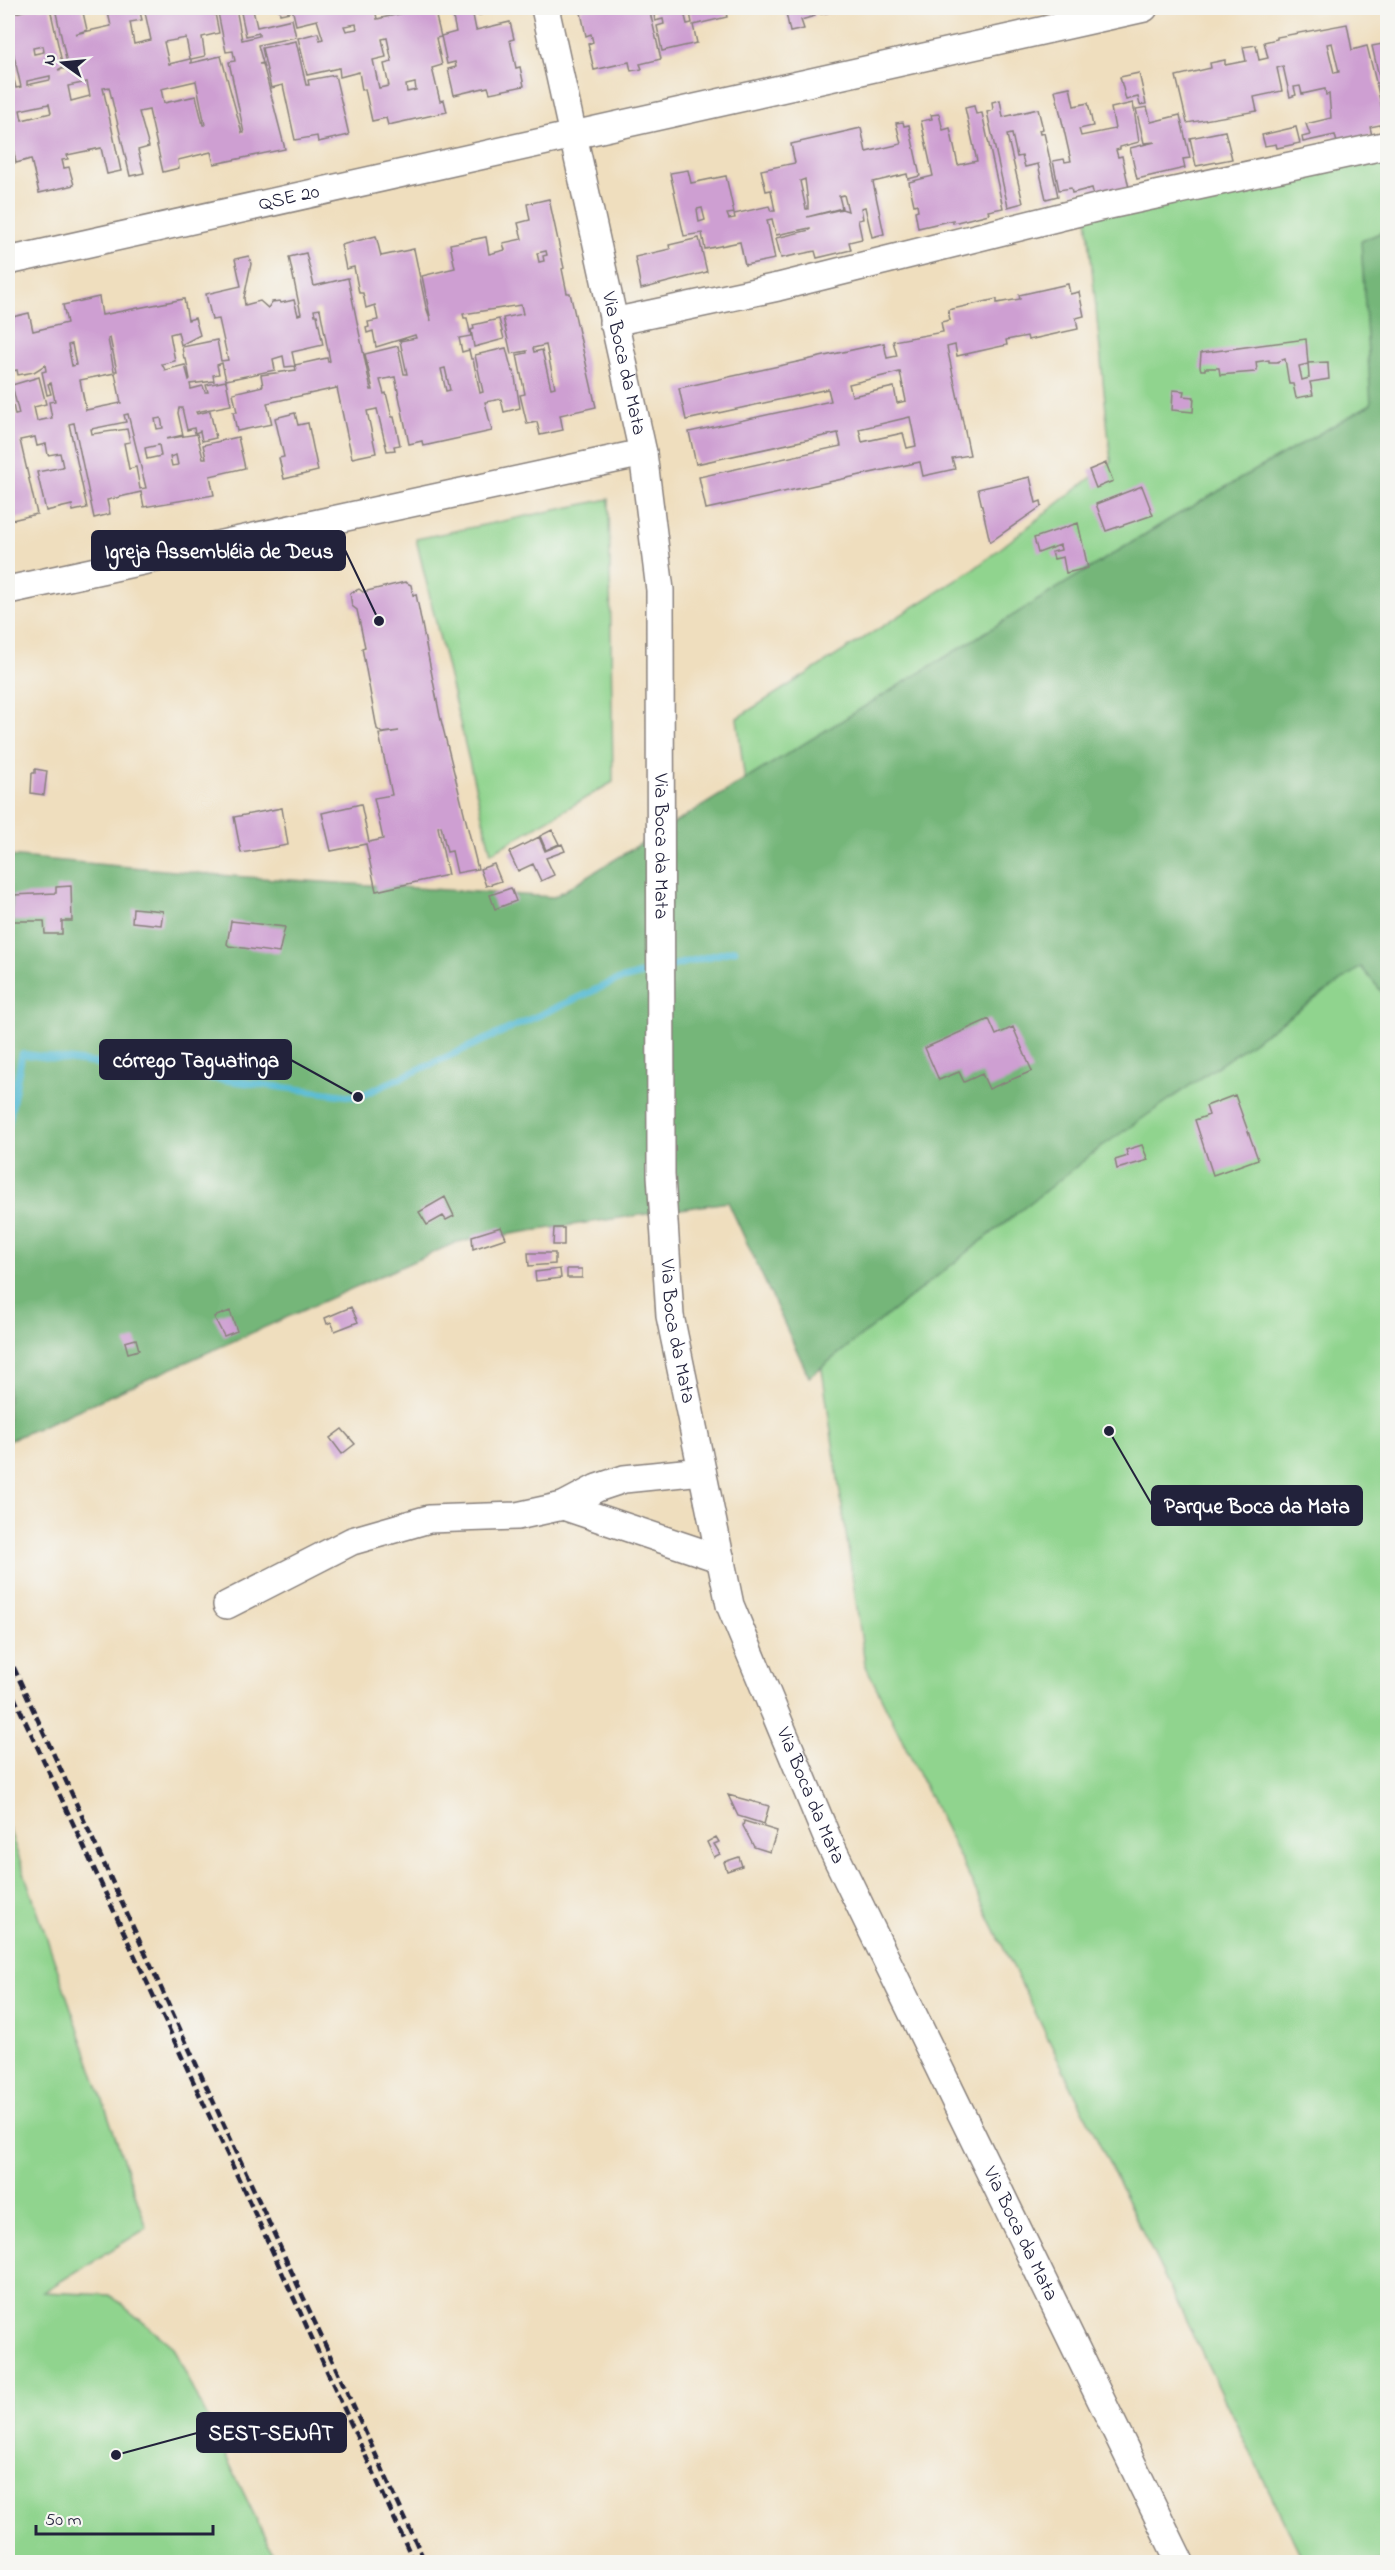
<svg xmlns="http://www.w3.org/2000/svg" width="1395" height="2570" font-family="'Indie Flower',sans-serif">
<rect width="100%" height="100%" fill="#f6f6f2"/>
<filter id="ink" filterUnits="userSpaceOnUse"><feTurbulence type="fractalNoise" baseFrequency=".0167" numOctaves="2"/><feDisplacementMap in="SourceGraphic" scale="12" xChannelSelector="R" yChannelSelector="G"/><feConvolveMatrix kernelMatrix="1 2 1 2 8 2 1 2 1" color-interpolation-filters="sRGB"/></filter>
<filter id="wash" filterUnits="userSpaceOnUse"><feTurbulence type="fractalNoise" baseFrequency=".008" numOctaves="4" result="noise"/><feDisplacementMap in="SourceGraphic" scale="24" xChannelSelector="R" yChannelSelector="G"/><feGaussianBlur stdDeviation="1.35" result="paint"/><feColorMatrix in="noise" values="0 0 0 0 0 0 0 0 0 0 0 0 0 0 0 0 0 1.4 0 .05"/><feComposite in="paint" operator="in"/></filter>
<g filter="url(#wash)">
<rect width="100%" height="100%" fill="#efdebe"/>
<path fill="#90d48e" stroke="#597b64" stroke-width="1.5" d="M1387,144V2562H1304L865,1664L797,1198L737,718L974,569L1111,462L1086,207Z
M609,499L613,782L491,853L416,539Z
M8,1826L147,2228L43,2292L110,2295L173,2347L277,2562H8Z"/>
<path fill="#74b679" stroke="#4b6c5a" stroke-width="1.5" d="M1387,230V998L1361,967L1101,1147L809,1377L728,1202L457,1242L8,1441V856L231,876L554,897L1170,519L1371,404L1361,241Z"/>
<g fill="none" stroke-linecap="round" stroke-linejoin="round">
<path stroke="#55bad3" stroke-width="7" d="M668,967L735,950
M8,1126L22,1054L358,1097L615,981L654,971"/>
</g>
<g id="blocks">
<path fill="#ce9fd2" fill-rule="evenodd" d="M34,8H50L63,67L58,70L68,68L55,8H82L87,30L75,34L111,26L107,8H139L142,20L130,22L134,44L151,40L144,8H214L219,33L202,37L205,56L191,59V63L221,56L242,133H244L229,62L235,61L233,51L226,52L217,8H236L242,40L259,36V33L246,36L240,8H262L253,10L257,27L292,19L296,37L258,45L263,63L259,64H263L285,149L214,164L211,152L178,160L179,168L163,172L149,110L139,112L149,147L138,150L144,173L130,176L109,87L103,88L121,171L107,174L101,148L67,155L68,159L62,160L64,168L69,167L74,185L39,193L31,159L16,163L8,121V55L16,88L21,87L8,29V15ZM186,38L190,59L169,64L164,42ZM43,46L44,52L34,54L33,48ZM50,76V80L27,85V81ZM196,81L205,125H203L196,96L164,103L161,89ZM87,82L90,96L71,101L68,86ZM49,104L51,113L22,120L20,110Z
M279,8H289L290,12L280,14Z
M292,8H346L347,9L375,8L377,19L413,11V8H434L441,37L436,38L442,65L432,68L440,101L444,100L447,112L388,125L386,118L372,121L365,89L362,90L359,72L340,77L339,68L307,75L298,38L318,33L320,40L323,39L317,20L296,25ZM356,24L357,29L346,31L344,26ZM387,38L392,62L384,64L389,86L379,88L373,60L386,57L382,39ZM415,83L416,90L407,92L406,85Z
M451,8H508L479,15L478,9L472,10L476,30L510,22L514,39L510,40L516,68L520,67L524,86L490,93L488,87L454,95L448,69L456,67L455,62L447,64L441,36L456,32Z
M580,8H649L661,59L640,64L642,69L631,71L629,62L594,70L588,44L593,42L591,34L586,36Z
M653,8H683L687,24L692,23L689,8H725L727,17L693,25L697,43L662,51L657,26L664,24L663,19L655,21Z
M785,8H813L815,16L801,20L804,29L790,32Z
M820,8H834L835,11L821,14Z
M1347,24L1352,50L1367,46L1377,86L1385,124L1370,127L1372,136L1337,143L1335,135L1303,142L1302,137L1310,135L1306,124L1331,118L1329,94L1326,95L1325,89L1302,94L1300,86L1294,87L1296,95L1290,97L1283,66L1277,68L1282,91L1254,97L1257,111L1187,123L1176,76L1211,68L1210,63L1225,60V65L1246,61L1243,47L1256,45L1259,60L1268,58L1264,42L1277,39V37ZM1332,43L1339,72L1334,73L1327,44Z
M296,41L306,85H309L308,80L335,75L349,135L318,142L317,136L295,140L283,85L271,88L262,48Z
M1388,43V111H1387L1372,46Z
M1139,73L1146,104L1140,105L1138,97L1126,100L1120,77Z
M1070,87L1074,106L1088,103L1093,126L1079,129L1081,136L1115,129L1111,108L1133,103L1139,142L1120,147V149L1116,150L1118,157L1122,156L1129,188L1094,196L1092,188L1072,193L1071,188L1059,190L1053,161L1064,159L1065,162L1071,161L1055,90Z
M1000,100L1003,117L1038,109L1043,129L1039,130L1040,134L1044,133L1058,196L1046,199L1038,164L1025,167L1022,156L1017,157L1012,134L1007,135L1023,203L1008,207L987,112L993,110L992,102Z
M974,106L976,114L982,113L1003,208L988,211L989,214L953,223V220L918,228L915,211L918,210L917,204L914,205L909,182L933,176L921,121L932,119L931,115L939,114L943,130L950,128L958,165L977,161L965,108Z
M1147,107L1151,122L1180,115L1190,158L1183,159L1185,168L1137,179L1130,148L1155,142L1144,143L1136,109Z
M903,122L904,126L909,125L920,176L908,179L907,174L873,182L884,234L872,237L865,207L861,208L863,219L858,220L862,239L849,242L851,250L817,258L815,251L781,258L776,238L810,230V228L776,235L772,219L767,220L775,259L745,265L740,242L705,249L702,233L684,236L670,173L688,170L691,183L726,176L734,213L727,214L729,219L735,218L734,214L769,206L771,211H775L771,190L766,191L761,170L795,163L791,144L861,128L866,152L901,144L896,123ZM805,179L808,203V209H806L800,181ZM844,195L848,211L842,209L807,217L842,208L839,196ZM702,208L705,220L699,222L697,209Z
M1296,127L1300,143L1277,148L1276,144L1265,146L1262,135Z
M1225,131L1232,159L1196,166L1190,138Z
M549,199L564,268L562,269L567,293H570L596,407L560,415L563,430L540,435L537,422L527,424L520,395L525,394L517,355L527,353V351L511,354L503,318L523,314L521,305L463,314L464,318H467L471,336L459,338L462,352L469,350L471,359H473L480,393L483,392L475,355L506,348L512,371H514L520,408L504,412L501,399L485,402L492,431L423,446L422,441L409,444L395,377L380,380L384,394L386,393L392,417H394L400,445L394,446L395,450L387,451L377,409L367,411L376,453L352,458L337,388L267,403L272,424L237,431L233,412H237L233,393L263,386L261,375L296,370L295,365L327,358L328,362L330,361L320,309L314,310L315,315H317L323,345L292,352L295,366L285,367L283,356L273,359L275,370L226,380L222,363L217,365L219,374L213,375L214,381L190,384L191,389L203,386L205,392H208L206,385L226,381L231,405L196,412L197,414L210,411L216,438L202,441L200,431L195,433L194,428L187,430L182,408H179L178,413L183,435L166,439L197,434L203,458H206L203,445L238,437L245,468L210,476L214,495L144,507L141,492L107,500L110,514L94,518L74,423L69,424L87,508L73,511L72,505L46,511L37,472L63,467L60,453L48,455L46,444L37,446L35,437L20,440L37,514L8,521V406L13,405L15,415L19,414L12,385L39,377L46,404L34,407L37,421L52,418L49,402L55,401L51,383L48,384L51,394L47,395L42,372L46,371L45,365L34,372L18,375L17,370L8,372V318L29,313L33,331L67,323L63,305L99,297L102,315L184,299L188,320L195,318L200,335L181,345L178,332L170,334L175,361L162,364L165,370L185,365L189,380L190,379L186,359H184L182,347L217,340L221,361L228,360L219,319L212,320L206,294L241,286L235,259L249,256L251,264L244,298L245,305L260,301L268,308L272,302L280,301L281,303L294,300L298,315L301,314L289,257L306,253L314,286L348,278L371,390H373L365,354L398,346L404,374H407L400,341L416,338L415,335L376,347L373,331L367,333L366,328L369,327L368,322L378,320L375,305L366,308L363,293H359L354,267L346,269L341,245L376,236L381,256L414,249L426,307L431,321L422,276L455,268L450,244L486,237L489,254L505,250L503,243L522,239L518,223L530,220L527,204ZM546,251L547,255L543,256L544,261L539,262L537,253ZM110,338L117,371H114L108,339ZM72,344L76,365L72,366L68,345ZM546,345L555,387L551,388L542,350L534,352L533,348ZM445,368L450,390L446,391L441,369ZM115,373L121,403L86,410L80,380ZM128,414L146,488L140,489L136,467L129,469L124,443L130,442L127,429L92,434L91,429L126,422L124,415ZM161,418L163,428L157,429L155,419ZM159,445L161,456L147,459L145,448ZM176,455L178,465L172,466L170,457Z
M699,238L707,272L641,289L635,257L670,249L669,245Z
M1068,284L1070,294L1079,292L1084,316L1076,318L1078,329L1028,340L1027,336L1006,340L1007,345L957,356L955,345L947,347L970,455L952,458L955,469L923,476L920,462L706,509L699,477L841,446L838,433L696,464L689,432L831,401L828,389L686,420L679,388L884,343L887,358L897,356L893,341L943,332L941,322L950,320L948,310L997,299V303L1020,299L1019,295ZM900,372L906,401L897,403L894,387L852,396L849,384ZM910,417L916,446L907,448L903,433L862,442L859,429Z
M499,319L504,339L474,347L471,330L474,329L473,325Z
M1306,339L1308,364L1299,366L1302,380L1309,378L1308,363L1328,362V366L1329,379L1310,382L1313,395L1296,398L1293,384H1289L1285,359L1277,362H1269V360L1256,362L1257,370L1255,372L1220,375L1219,368H1205V370H1201L1200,367L1201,353Z
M1173,390L1184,391L1183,396L1194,397L1193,412L1172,410Z
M295,413L298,425L308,423L318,471L284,479L279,458L284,457L275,418Z
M1106,463L1113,481L1096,488L1089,470Z
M1030,477L1036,503L1041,501L1042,506L990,542L978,489Z
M1142,486L1153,515L1106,531L1096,504Z
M1078,523L1088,568L1066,573L1063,557L1054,559L1052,552L1061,550L1060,545L1038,553L1034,538Z
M405,582L411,585L413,595L416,594L440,716L478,869L457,873L452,851L447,852L441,826L438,827L448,875L376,891L366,844L331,851L322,813L361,804L369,842L383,839L374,798L392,795L379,734L399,731L382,733L377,729L362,648L365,647L357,610L352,606L350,593L359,589L363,592Z
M35,769L47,771L44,795L31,793L32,773H35Z
M282,808L288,845L241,853L234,817Z
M552,830L559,844L546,850L540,836Z
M539,837L545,851L562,844L565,851L546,858L554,875L541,881L533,864L518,871L509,852Z
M494,864L501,881L486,886L480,869Z
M71,886L72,921H62V934H45L44,921H13V895L56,893V887Z
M511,888L516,901L495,909L490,895Z
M133,908L163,911L161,925L132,922Z
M231,921L285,927L279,953L229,946L227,944Z
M989,1019L996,1035L1013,1027L1032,1071L989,1089L982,1074L964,1082L959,1072L939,1080L925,1048Z
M1235,1095L1258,1159L1213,1175L1195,1120L1209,1115L1206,1106Z
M1142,1145L1148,1160L1117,1169L1115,1160L1128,1156L1126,1150Z
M445,1197L454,1216L446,1220L443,1216L427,1225L419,1212Z
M501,1227L506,1238L473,1249L472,1236Z
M554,1228H564V1245H553Z
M528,1253H555V1264L529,1266Z
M560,1269L561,1278L536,1281L535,1272Z
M567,1269H582V1278H567Z
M351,1307L358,1322L335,1331L331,1322L327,1324L325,1318Z
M230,1311L237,1331L224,1336L214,1317Z
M136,1339L139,1350L128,1353L125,1342Z
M342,1429L355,1444L342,1454L330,1438Z
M728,1795L769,1806L764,1824L738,1816Z
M744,1821L777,1831L770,1852L754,1847L743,1826Z
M716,1837L719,1842L714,1844L720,1854L714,1857L707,1842Z
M739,1857L742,1866L727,1871L724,1862Z"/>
</g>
</g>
<g filter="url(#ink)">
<use href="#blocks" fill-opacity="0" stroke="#88807c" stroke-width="1.5"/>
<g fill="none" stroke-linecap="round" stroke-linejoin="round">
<g stroke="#88807c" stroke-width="30">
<g id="minor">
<path id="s1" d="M545,8L643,453L660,590L661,1175L670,1316L730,1605L828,1840L1180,2562"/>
<path id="s2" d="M8,261L1144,8"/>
<path d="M613,322L778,287L1100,207L1388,145"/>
<path d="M8,590L643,453"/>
<path d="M563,1506L721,1559"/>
<path d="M227,1605L352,1541L429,1519L517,1516L563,1506L597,1488L624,1479L702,1471"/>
</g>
</g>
<use href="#minor" stroke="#fff" stroke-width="27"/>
<path stroke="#22223b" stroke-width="4.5" stroke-dasharray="9 4.5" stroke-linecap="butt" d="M8,1655L425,2562
M8,1684L270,2246L414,2562"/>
</g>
</g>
<g text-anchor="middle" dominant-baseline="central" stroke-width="6" stroke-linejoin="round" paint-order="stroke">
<g font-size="20" fill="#22223b" stroke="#f6f6f2">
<text stroke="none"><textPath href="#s2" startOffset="288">QSE 20</textPath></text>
<text stroke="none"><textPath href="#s1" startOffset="364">Via Boca da Mata</textPath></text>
<text stroke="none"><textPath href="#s1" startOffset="850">Via Boca da Mata</textPath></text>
<text stroke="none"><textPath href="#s1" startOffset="1336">Via Boca da Mata</textPath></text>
<text stroke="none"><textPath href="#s1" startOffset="1822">Via Boca da Mata</textPath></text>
<text stroke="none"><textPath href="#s1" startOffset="2308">Via Boca da Mata</textPath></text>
</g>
</g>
<path fill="none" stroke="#22223b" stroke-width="2" d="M379 621L345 550M358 1097L291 1060M1109 1431L1152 1505M116 2455L197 2433"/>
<g fill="#22223b" stroke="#f6f6f2" stroke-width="2">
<circle cx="379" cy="621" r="6"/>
<circle cx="358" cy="1097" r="6"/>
<circle cx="1109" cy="1431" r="6"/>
<circle cx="116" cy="2455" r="6"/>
</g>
<g fill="#22223b" stroke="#22223b" stroke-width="2">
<rect x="92" y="531" width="253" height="39" rx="6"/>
<rect x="100" y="1040" width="191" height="39" rx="6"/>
<rect x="1152" y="1486" width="210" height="39" rx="6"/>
<rect x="197" y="2413" width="149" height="39" rx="6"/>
</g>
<g font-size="21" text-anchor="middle" font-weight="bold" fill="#fff">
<text x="219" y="558">Igreja Assembléia de Deus</text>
<text x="196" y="1067">córrego Taguatinga</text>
<text x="1257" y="1513">Parque Boca da Mata</text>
<text x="271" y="2440">SEST-SENAT</text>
</g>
<rect width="1395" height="2570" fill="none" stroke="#f6f6f2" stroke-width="30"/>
<g transform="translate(63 63) rotate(285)" stroke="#f6f6f2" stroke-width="4.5" paint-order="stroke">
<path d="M0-4.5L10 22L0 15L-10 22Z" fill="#22223b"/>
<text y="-9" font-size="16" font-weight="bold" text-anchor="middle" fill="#22223b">N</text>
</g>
<path d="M36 2525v9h177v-9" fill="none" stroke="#22223b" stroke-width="3"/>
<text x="45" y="2525" font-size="18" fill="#22223b" stroke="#f6f6f2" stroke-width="4.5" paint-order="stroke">50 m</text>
</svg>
